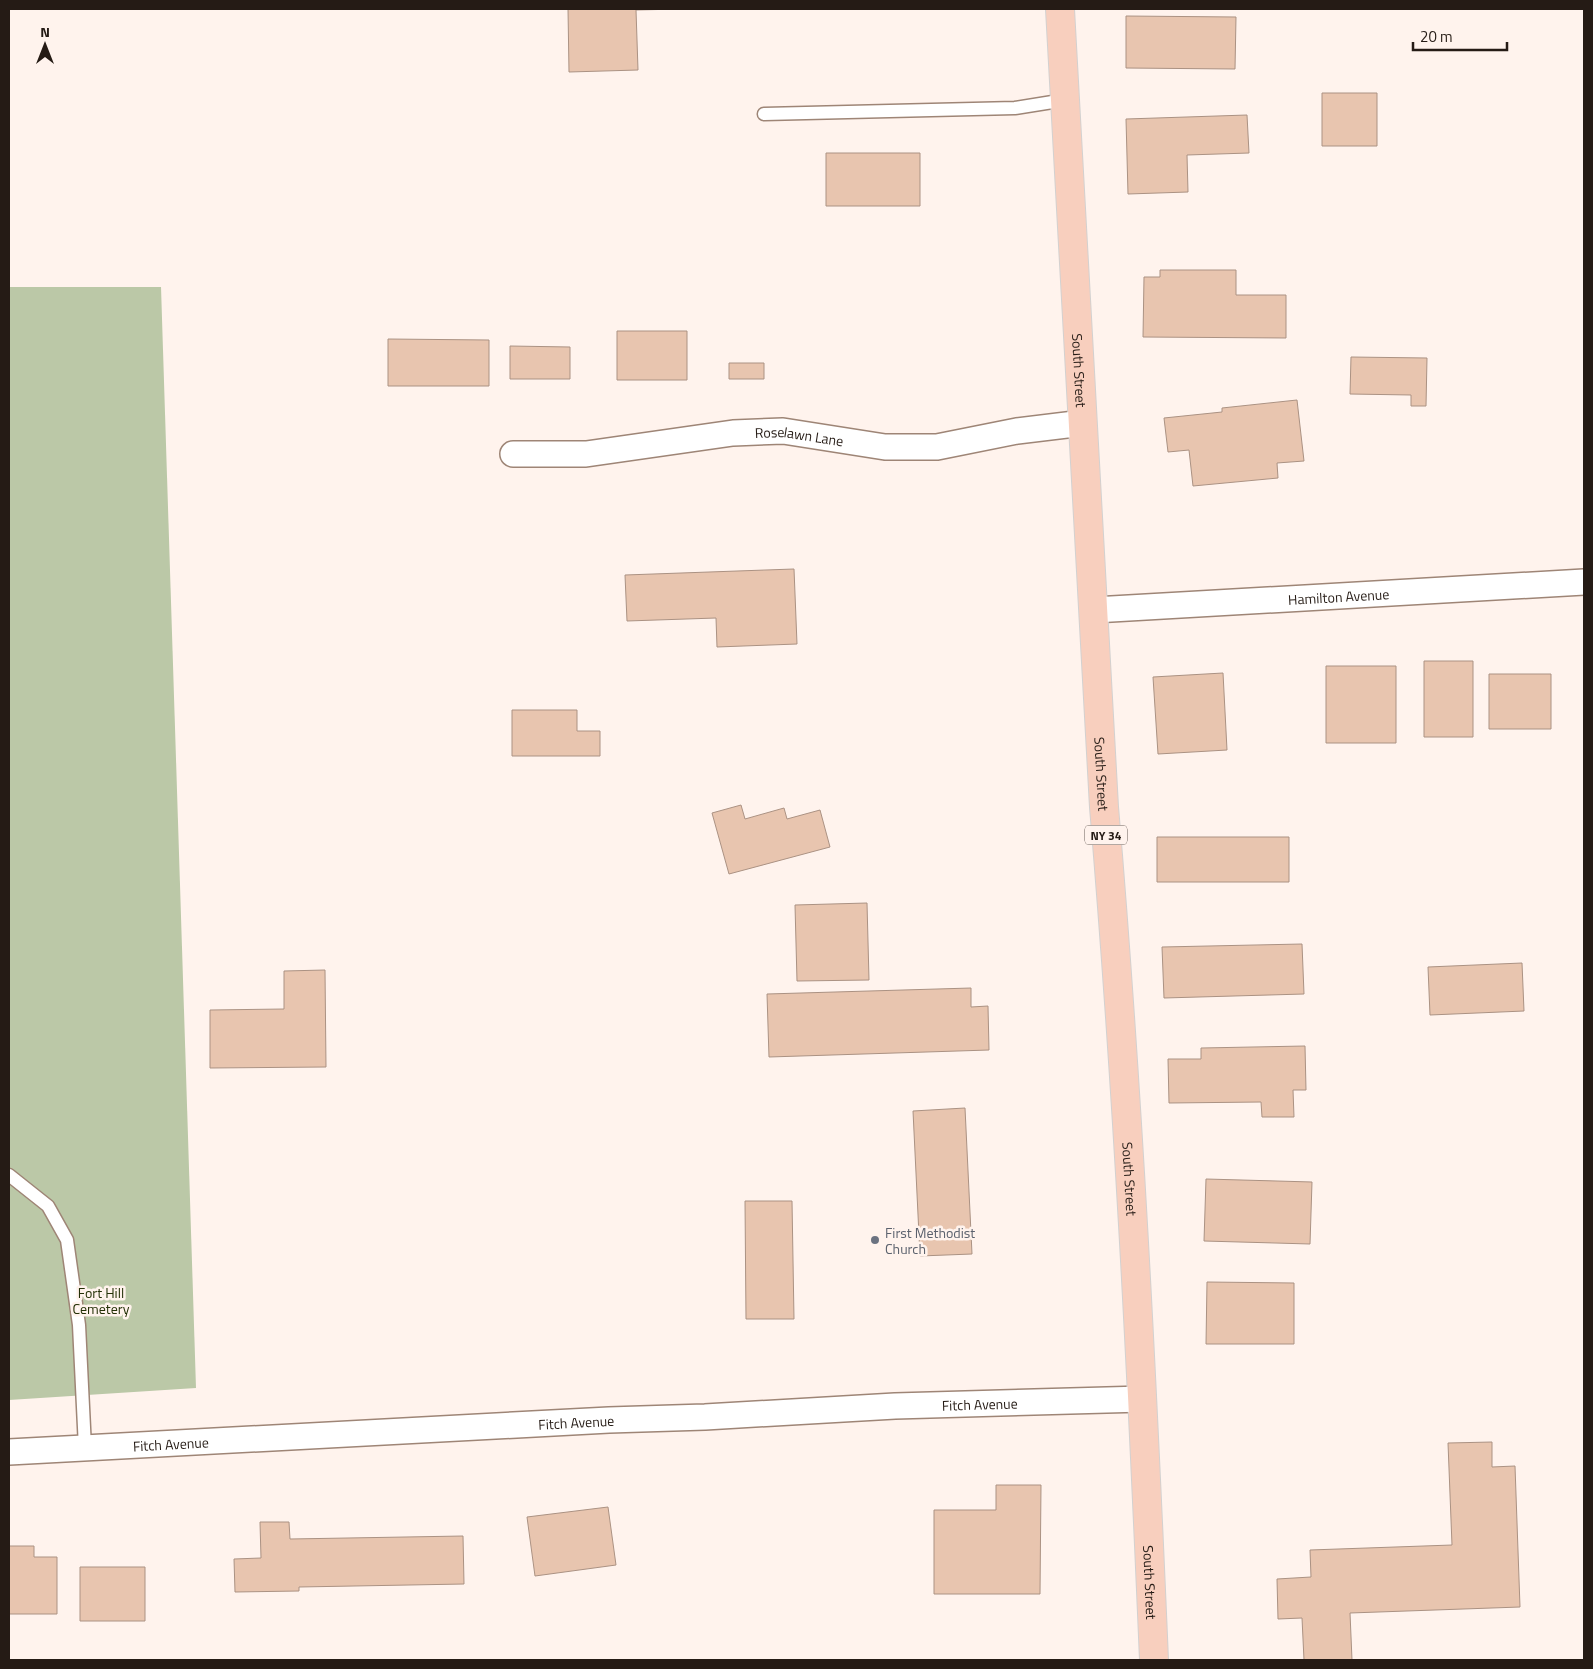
<svg xmlns="http://www.w3.org/2000/svg" width="1593" height="1669" font-family="'Titillium Web',sans-serif">
<rect width="100%" height="100%" fill="#fff3ed"/>
<path fill="#bbc8a7" d="M9,287H161L196,1388L9,1400Z"/>
<path fill="#e8c5af" stroke="#ab9283" d="M568,9H680L636,10L638,70L569,72Z
M1126,16L1236,17L1235,69L1126,68Z
M1322,93H1377V146H1322Z
M1247,115L1249,153L1187,155L1188,192L1128,194L1126,119Z
M826,153H920V206H826Z
M1160,270H1236V295H1286V338L1143,337L1144,277H1160Z
M617,331H687V380H617Z
M388,339L489,340V386H388Z
M510,346L570,347V379H510Z
M1351,357L1427,358L1426,406H1411V395L1350,394Z
M729,363H764V379H729Z
M1297,400L1304,461L1277,463L1278,478L1193,486L1189,450L1168,452L1164,418L1222,412V408Z
M794,569L797,644L717,647L716,618L627,621L625,575Z
M1424,661H1473V737H1424Z
M1326,666H1396V743H1326Z
M1223,673L1227,750L1158,754L1153,677Z
M1489,674H1551V729H1489Z
M512,710H577V731H600V756H512Z
M741,805L745,819L784,808L787,819L820,810L830,847L729,874L712,813Z
M1157,837H1289V882H1157Z
M867,903L869,980L797,981L795,905Z
M1302,944L1304,994L1164,998L1162,947Z
M1522,963L1524,1011L1430,1015L1428,967Z
M325,970L326,1067L210,1068V1010L284,1009V971Z
M971,988V1007L988,1006L989,1050L769,1057L767,994Z
M1305,1046L1306,1090H1293L1294,1117H1262L1261,1102L1169,1103L1168,1059H1201V1048Z
M965,1108L972,1254L920,1256L913,1111Z
M1206,1179L1312,1182L1310,1244L1204,1241Z
M745,1201H792L794,1319H746Z
M1207,1282L1294,1283V1344H1206Z
M1492,1442V1467L1515,1466L1520,1607L1350,1613L1352,1660H1304L1302,1618L1278,1619L1277,1579L1311,1577L1310,1550L1452,1545L1448,1443Z
M996,1485H1041L1040,1594H934V1510H996Z
M608,1507L616,1565L535,1576L527,1517Z
M260,1522H289L290,1539L463,1536L464,1584L299,1587V1591L235,1592L234,1559L261,1558Z
M9,1546H34V1557H57V1614H9Z
M80,1567H145V1621H80Z"/>
<g fill="none" stroke-linecap="round" stroke-linejoin="round">
<g stroke="#9e8576" stroke-width="15">
<path id="service" d="M764,114L1015,108L1065,100
M9,1175L48,1206L67,1240L79,1325L85,1448"/>
</g>
<g stroke="#9e8576" stroke-width="28">
<g id="minor">
<path id="s1" d="M513,454H586L733,433L783,431L885,447H937L1017,431L1083,423"/>
<path id="s2" d="M1094,610L1584,582"/>
<path id="s3" d="M9,1452L609,1420L705,1417L895,1406L1143,1399"/>
</g>
</g>
<g stroke="#d3d1d0" stroke-width="30">
<g id="primary">
<path id="s4" d="M1060,9L1104,807C1128,1091 1142,1376 1154,1660"/>
</g>
</g>
<use href="#service" stroke="#fff" stroke-width="12"/>
<use href="#minor" stroke="#fff" stroke-width="25"/>
<use href="#primary" stroke="#f8cfbe" stroke-width="28"/>
</g>
<circle fill="#6b7280" stroke="#fff3ed" stroke-width="2" cx="875" cy="1240" r="5"/>
<g text-anchor="middle" dominant-baseline="central" stroke-width="5" stroke-linejoin="round" paint-order="stroke">
<rect fill="#fff3ed" stroke="#665c56" stroke-width="1" x="1085" y="825.5" width="42" height="19" rx="4"/>
<g font-size="12" font-weight="bold" fill="#251b15">
<text x="1106" y="835">NY 34</text>
</g>
<g font-size="14" fill="#251b15" stroke="#fff3ed">
<text stroke="none"><textPath href="#s4" startOffset="362">South Street</textPath></text>
<text stroke="none"><textPath href="#s1" startOffset="288">Roselawn Lane</textPath></text>
<text stroke="none"><textPath href="#s2" startOffset="245">Hamilton Avenue</textPath></text>
<text stroke="none"><textPath href="#s4" startOffset="766">South Street</textPath></text>
<text stroke="none"><textPath href="#s4" startOffset="1172">South Street</textPath></text>
<text stroke="none"><textPath href="#s3" startOffset="972">Fitch Avenue</textPath></text>
<text stroke="none"><textPath href="#s3" startOffset="568">Fitch Avenue</textPath></text>
<text stroke="none"><textPath href="#s3" startOffset="162">Fitch Avenue</textPath></text>
<text stroke="none"><textPath href="#s4" startOffset="1576">South Street</textPath></text>
</g>
<g font-size="14" fill="#5b616d" stroke="#fff3ed" text-anchor="start">
<text x="885" y="1232">First Methodist<tspan x="885" dy="16">Church</tspan></text>
</g>
<g font-size="14" fill="#233006" stroke="#fff3ed">
<text x="101" y="1292">Fort Hill<tspan x="101" dy="16">Cemetery</tspan></text>
</g>
</g>
<rect width="1593" height="1669" fill="none" stroke="#251b15" stroke-width="20"/>
<g transform="translate(45 45)" stroke="#fff3ed" stroke-width="4" paint-order="stroke">
<path d="M0-4L9 19L0 12L-9 19Z" fill="#251b15"/>
<text y="-8" font-size="14" font-weight="bold" text-anchor="middle" fill="#251b15">N</text>
</g>
<path d="M1413 42v8h94v-8" fill="none" stroke="#251b15" stroke-width="2.5"/>
<text x="1420" y="42" font-size="15" fill="#251b15" stroke="#fff3ed" stroke-width="4" paint-order="stroke">20 m</text>
</svg>
